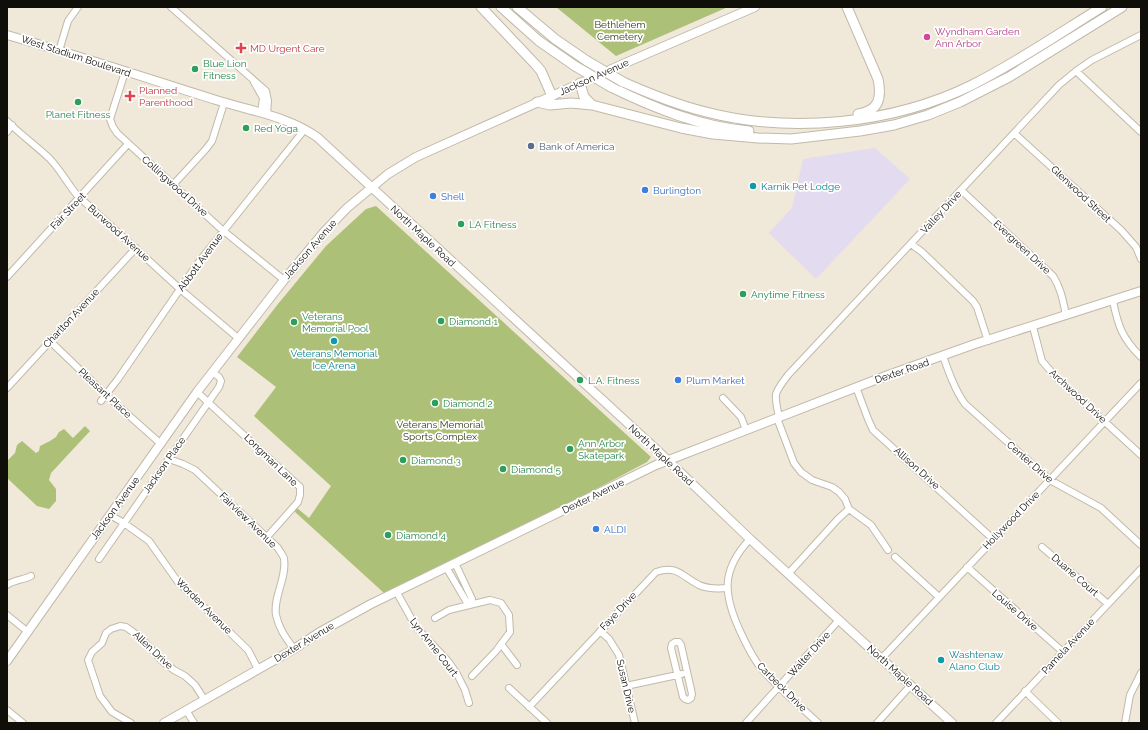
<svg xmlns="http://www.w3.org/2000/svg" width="1148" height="730" font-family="Raleway,sans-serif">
<rect width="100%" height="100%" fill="#f0e8d8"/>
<path fill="#e3dbf0" d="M875,148L910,179L816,279L769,233L792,208L803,159Z"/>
<path fill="#acc078" d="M556,7H728L616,56Z
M376,206L651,457L647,462L575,500L384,593L294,511L297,508L309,518L331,486L254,416L276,387L237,357L278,304L326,246L366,209Z
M85,426L90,431L51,473L49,480L56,489V501L49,509L37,506L7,478V461L15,453L17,445L22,441L36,453L39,451L40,446L50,441L56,437L59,432L64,429L73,438Z"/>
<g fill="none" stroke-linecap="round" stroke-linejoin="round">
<g stroke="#c1baaa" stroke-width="8">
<path id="minor" d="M171,7L266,91L268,101L267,114
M59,51L68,21L78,7
M1076,71L1141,132
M125,72L110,119L113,127L117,133L220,228L284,280
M254,82L263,98L261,113
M7,121C20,134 35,145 49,158C60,169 67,183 77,195L180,289L238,338
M7,132L12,125
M1015,134L1121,230L1136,247L1141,259
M173,185L206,149L212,141L224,103
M961,190L1053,276C1061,288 1063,301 1066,315
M911,244L922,252L973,301L977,307L988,341
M7,277L128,144
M1113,301C1118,326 1122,338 1141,357
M1033,327L1042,361L1055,376L1141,455
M50,341L106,395L161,444
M943,356C949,373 955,390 965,404L1050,480L1101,508L1141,545
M856,387L868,419L873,430L993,539
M7,388L136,248
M197,392L300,487V495L298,502L267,537
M723,398L741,417L746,430
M101,401L118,379L198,263L305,129
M779,417C774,393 773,395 788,375L1059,85L1076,71L1092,60L1141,35
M777,418L794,463L801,472L812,480L832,487L839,492L845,499L849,509L871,525L888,550
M169,459L183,464L195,470L278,548C280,552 284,556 284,559C287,578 273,597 276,615C279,629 286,638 294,649
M110,515L124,523L149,541L178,582L248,650L258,669
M750,539C721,570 723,594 740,631C746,644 752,657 761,668C778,688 799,705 818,723
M1042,547L1108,604
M895,557L939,597
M99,559L219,387L221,381L219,377L212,372
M446,567L466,601L470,605L472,599L455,563
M967,567L1063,652
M788,574L838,519L849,509
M7,585C14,580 23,580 31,576
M396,591L416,627L448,661L457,674L465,690L469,703
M7,615L28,632
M435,618L449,610L490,600L501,603L509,615L510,632L496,651L472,676
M600,631L609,639L619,655L635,723
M675,642H679L681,645L692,694L691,698L688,700L685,699L683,697L671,648L672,644Z
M501,644L517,665
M882,658L1141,383
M626,686L682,674
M509,688L547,723
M1025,691L1058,723
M529,707L656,572C678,565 681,576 699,585C708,589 717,589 727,588
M7,710L23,723
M186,710L194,723
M131,723L112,712L100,696L88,660L92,652L102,643L106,633L111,629L120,626L126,627L141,638L162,661L174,670L185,676L195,685L204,699
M746,723L839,620
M877,723L911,685
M996,723L1141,569
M1125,723L1130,695L1141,673"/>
</g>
<g stroke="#c1baaa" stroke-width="10">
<path id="major" d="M7,35C77,55 146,78 216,100C251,111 287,116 317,137L658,451L750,539L952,723
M7,661L197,392L284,280L324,232L347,208L388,174L416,157L623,64L755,7
M164,723L294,649L320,632L371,604L656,465L888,375L975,344L1141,291"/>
</g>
<g stroke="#c1baaa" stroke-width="11">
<path id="highway" d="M481,7L536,65L541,71L552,96
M501,7L539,41L575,66
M517,7L555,39L587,61
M847,7L878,79C882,98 879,111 858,114
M623,82C650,94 677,105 706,112C791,134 893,124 972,85C1016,63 1060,33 1102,7
M580,83L584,97L592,105
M611,87C654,108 701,127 749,131
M537,102L550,105L571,103L592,105L681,128L713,134L758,138L791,139L860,131L894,125L928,115L960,102L1009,77L1122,7"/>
</g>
<use href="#minor" stroke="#fff" stroke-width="6"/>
<use href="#major" stroke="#fff" stroke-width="8"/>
<use href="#highway" stroke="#fff" stroke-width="9"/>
<g stroke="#c1baaa" stroke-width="11" stroke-linecap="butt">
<path id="highway-bridge" d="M587,61L623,82
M575,66L611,87"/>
</g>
<use href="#highway-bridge" stroke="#fff" stroke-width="9"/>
</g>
<circle fill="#d1479c" stroke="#fff" stroke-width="1.5" cx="927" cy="37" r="4"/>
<g fill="#e0444e" stroke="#fff" stroke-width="1.5">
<path d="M239 42h4v4h4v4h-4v4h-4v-4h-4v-4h4z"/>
<path d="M128 90h4v4h4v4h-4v4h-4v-4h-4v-4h4z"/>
</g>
<g fill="#2e9e5b" stroke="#fff" stroke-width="1.5">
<circle cx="195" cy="69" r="4"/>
<circle cx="78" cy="102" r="4"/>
<circle cx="246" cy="128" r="4"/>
<circle cx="461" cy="224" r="4"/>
<circle cx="743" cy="294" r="4"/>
<circle cx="441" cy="321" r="4"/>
<circle cx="294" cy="322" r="4"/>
<circle cx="580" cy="380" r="4"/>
<circle cx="435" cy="403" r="4"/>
<circle cx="570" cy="449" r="4"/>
<circle cx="403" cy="460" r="4"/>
<circle cx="503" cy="469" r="4"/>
<circle cx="388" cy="535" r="4"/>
</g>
<circle fill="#5c6f8a" stroke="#fff" stroke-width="1.5" cx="531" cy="146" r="4"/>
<g fill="#0f9aa8" stroke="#fff" stroke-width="1.5">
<circle cx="753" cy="186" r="4"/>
<circle cx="334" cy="341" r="4"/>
<circle cx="941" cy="660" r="4"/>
</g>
<g fill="#3f7fe0" stroke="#fff" stroke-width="1.5">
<circle cx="645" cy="190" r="4"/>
<circle cx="433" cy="196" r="4"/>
<circle cx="678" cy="380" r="4"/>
<circle cx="596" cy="529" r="4"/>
</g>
<g text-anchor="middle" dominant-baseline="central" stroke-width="3.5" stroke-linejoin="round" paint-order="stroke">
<g font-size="10" fill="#323d13" stroke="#fff">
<text x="620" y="24">Bethlehem<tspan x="620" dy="12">Cemetery</tspan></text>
<text x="440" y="424">Veterans Memorial<tspan x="440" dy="12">Sports Complex</tspan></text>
</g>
<g font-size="10" fill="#b23c85" stroke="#fff" text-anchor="start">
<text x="935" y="31">Wyndham Garden<tspan x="935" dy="12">Ann Arbor</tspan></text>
</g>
<g font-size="10" fill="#be3a42" stroke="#fff" text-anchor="start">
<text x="250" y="48">MD Urgent Care</text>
<text x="139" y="90">Planned<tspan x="139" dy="12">Parenthood</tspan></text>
</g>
<g font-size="10" fill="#100e08" stroke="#fff">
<text transform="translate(76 56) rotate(18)">West Stadium Boulevard</text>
<text transform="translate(594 77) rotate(-24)">Jackson Avenue</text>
<text transform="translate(175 186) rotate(42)">Collingwood Drive</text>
<text transform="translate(1081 194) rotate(43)">Glenwood Street</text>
<text transform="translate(68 211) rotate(-47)">Fair Street</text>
<text transform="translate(941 212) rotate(-47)">Valley Drive</text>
<text transform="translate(119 233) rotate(42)">Burwood Avenue</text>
<text transform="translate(423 236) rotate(43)">North Maple Road</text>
<text transform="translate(1022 247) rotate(43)">Evergreen Drive</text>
<text transform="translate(310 249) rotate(-49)">Jackson Avenue</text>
<text transform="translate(200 262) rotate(-54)">Abbott Avenue</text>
<text transform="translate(71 318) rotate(-47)">Charlton Avenue</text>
<text transform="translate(902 371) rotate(-19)">Dexter Road</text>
<text transform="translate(105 393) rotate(43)">Pleasant Place</text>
<text transform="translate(1078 396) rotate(43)">Archwood Drive</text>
<text transform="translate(661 455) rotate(43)">North Maple Road</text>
<text transform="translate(271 460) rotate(44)">Longman Lane</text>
<text transform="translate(1030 462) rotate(41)">Center Drive</text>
<text transform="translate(164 465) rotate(-55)">Jackson Place</text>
<text transform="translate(917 468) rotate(42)">Allison Drive</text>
<text transform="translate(593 496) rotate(-26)">Dexter Avenue</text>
<text transform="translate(115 508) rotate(-54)">Jackson Avenue</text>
<text transform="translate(248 520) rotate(44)">Fairview Avenue</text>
<text transform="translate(1011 520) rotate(-46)">Hollywood Drive</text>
<text transform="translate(1075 575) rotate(41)">Duane Court</text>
<text transform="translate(204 606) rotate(45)">Worden Avenue</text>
<text transform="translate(1015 610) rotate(41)">Louise Drive</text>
<text transform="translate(618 611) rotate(-47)">Faye Drive</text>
<text transform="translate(304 642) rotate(-31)">Dexter Avenue</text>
<text transform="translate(1068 646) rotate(-47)">Pamela Avenue</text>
<text transform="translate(434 647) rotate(52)">Lyn Anne Court</text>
<text transform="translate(153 650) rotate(43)">Allen Drive</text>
<text transform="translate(809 654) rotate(-48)">Walter Drive</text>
<text transform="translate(900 675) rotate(42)">North Maple Road</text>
<text transform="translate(626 686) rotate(77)">Susan Drive</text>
<text transform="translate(782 687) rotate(45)">Carbeck Drive</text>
</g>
<g font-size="10" fill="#27864d" stroke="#fff" text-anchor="start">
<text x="203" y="63">Blue Lion<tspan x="203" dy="12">Fitness</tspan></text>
<text x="78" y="114" text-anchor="middle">Planet Fitness</text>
<text x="254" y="128">Red Yoga</text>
<text x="469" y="224">LA Fitness</text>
<text x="751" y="294">Anytime Fitness</text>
<text x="302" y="316">Veterans<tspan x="302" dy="12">Memorial Pool</tspan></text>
<text x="449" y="321">Diamond 1</text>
<text x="588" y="380">L.A. Fitness</text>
<text x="443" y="403">Diamond 2</text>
<text x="578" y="443">Ann Arbor<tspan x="578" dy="12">Skatepark</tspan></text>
<text x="411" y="460">Diamond 3</text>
<text x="511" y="469">Diamond 5</text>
<text x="396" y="535">Diamond 4</text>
</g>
<g font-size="10" fill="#4e5e75" stroke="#fff" text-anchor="start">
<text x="539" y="146">Bank of America</text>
</g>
<g font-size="10" fill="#0d838f" stroke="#fff" text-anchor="start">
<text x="761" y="186">Karnik Pet Lodge</text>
<text x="334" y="353" text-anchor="middle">Veterans Memorial<tspan x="334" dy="12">Ice Arena</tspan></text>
<text x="949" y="654">Washtenaw<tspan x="949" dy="12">Alano Club</tspan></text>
</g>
<g font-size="10" fill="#366cbe" stroke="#fff" text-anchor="start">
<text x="653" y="190">Burlington</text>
<text x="441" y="196">Shell</text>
<text x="686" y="380">Plum Market</text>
<text x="604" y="529">ALDI</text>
</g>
</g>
<rect width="1148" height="730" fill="none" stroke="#100e08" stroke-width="16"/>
</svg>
